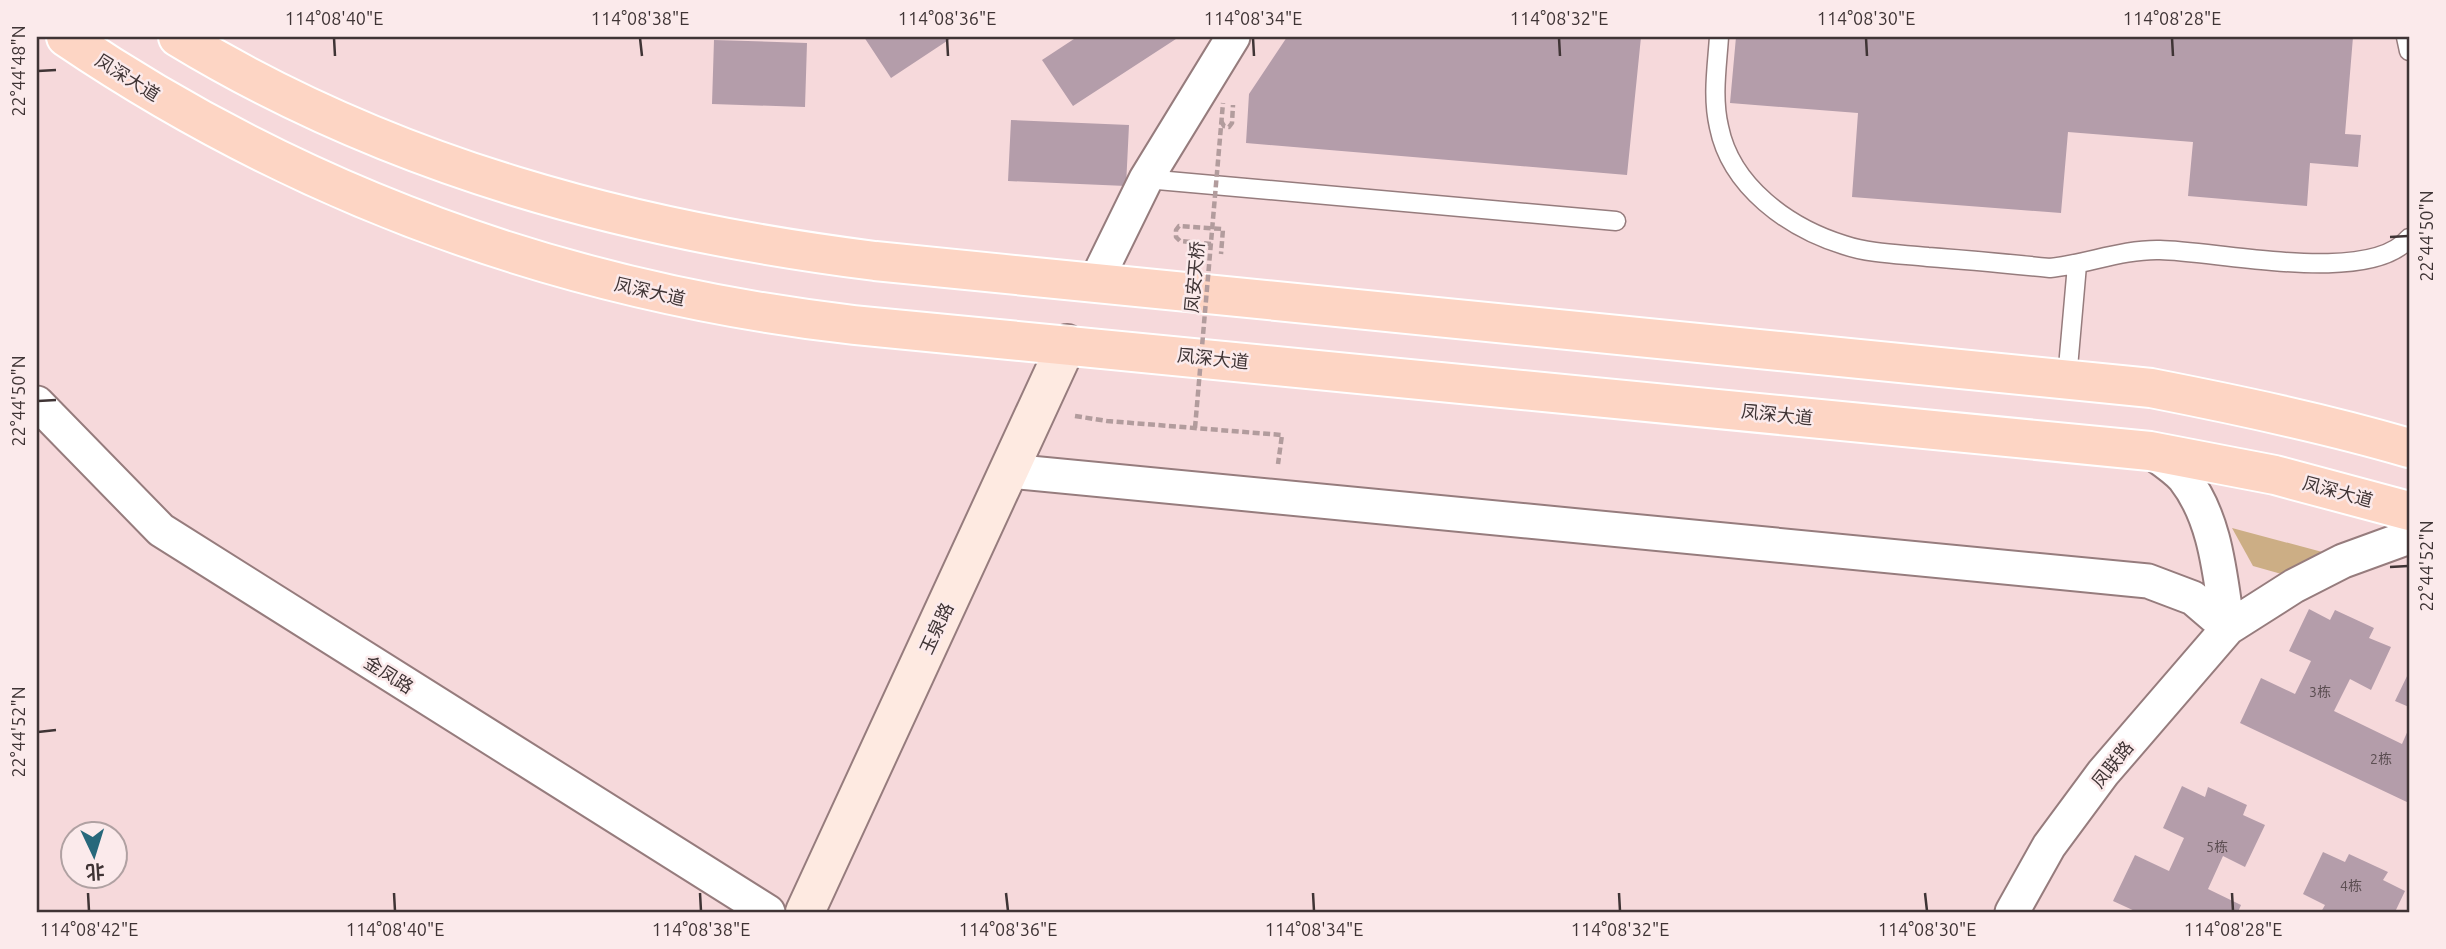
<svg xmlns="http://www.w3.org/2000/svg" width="2446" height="949" font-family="Ubuntu,'Noto Sans SC',sans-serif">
<rect width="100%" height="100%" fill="#f6d9db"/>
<path fill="#ccae85" d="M2232,528L2326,553L2285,575L2253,566Z"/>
<path fill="#b49daa" d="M864,37H953L891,78Z
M1077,37H1179L1073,106L1042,60Z
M1287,37H1641L1627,175L1246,143L1249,94Z
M1736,37H2353L2345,134L2361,135L2358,167L2310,163L2307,206L2188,196L2193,142L2068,132L2061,213L1852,197L1858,113L1730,103Z
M714,40L807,43L805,107L712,104Z
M1011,120L1129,125L1126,186L1008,181Z
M2309,609L2330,620L2335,610L2374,628L2369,638L2391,647L2371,690L2350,679L2334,711L2402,744L2409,728V803L2240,723L2261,678L2295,694L2311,661L2289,651Z
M2409,672V707L2395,701Z
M2182,786L2205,797L2208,787L2247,805L2243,815L2265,825L2245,867L2223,856L2208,889L2241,905L2238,912H2137L2113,901L2135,855L2169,871L2184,838L2163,828Z
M2323,852L2345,862L2349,854L2388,872L2383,880L2405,891L2395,912H2321L2325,905L2303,894Z"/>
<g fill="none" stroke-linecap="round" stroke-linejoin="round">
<g stroke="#967c7d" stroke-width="21">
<path id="lane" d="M1719,37C1717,67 1712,97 1719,127C1731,187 1789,228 1844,245C1871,254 1900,254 1928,257C1969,260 2010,264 2050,268C2087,264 2123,249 2160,250C2218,251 2370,286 2409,238
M2406,37L2409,51
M1146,179L1616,221
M2067,379L2077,265"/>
</g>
<g stroke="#967c7d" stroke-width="37">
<path id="street" d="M1095,283L1146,179L1233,37
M37,403L161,530L768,912
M2150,451C2161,459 2175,468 2184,478C2217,520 2220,578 2228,628
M1010,471L2148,581L2193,598L2228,628
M2012,912L2049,846L2103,773L2228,628L2294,586L2343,561L2409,537"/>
</g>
<g stroke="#967c7d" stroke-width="42">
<path id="secondary" d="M805,912L1067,344"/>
</g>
<g stroke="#fff" stroke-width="42">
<path id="primary" d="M66,37C304,198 569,292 854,325L2150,451L2275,475L2409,511
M178,37C392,167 630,230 875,261L2151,388C2238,405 2324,423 2409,448"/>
</g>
<path stroke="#b29c9d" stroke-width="4.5" stroke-dasharray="7 3.5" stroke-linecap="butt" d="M1221,121L1224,126L1229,127L1232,123L1233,105
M1211,244L1180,241L1176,237V230L1179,226L1223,229L1221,254
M1075,416L1107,421L1282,435L1278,464"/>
<use href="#lane" stroke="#fff" stroke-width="18"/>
<use href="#street" stroke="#fff" stroke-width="33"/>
<use href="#secondary" stroke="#feeae1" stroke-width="38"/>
<use href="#primary" stroke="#fdd5c4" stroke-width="38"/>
<path stroke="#b29c9d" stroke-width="4.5" stroke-dasharray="7 3.5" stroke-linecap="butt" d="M1195,428L1223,103"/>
</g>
<path fill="none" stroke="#3f3435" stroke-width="2.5" d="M334,38L335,56M640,38L642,56M947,38L948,56M1253,38L1254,56M1559,38L1560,56M1866,38L1867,56M2172,38L2173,56M38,71L56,70M2390,237L2408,236M38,401L56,400M2390,567L2408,566M38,732L56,730M88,893L89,911M394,893L395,911M700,893L701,911M1006,893L1008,911M1313,893L1314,911M1619,893L1620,911M1925,893L1927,911M2232,893L2233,911"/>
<g text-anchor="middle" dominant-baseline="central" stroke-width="5" stroke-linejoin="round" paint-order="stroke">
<g font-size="14" fill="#5c4e52">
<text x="2320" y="692">3栋</text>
<text x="2381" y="759">2栋</text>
<text x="2217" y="847">5栋</text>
<text x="2351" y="886">4栋</text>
</g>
<g font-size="18" fill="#3f3435" stroke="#fbeaeb">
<text transform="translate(128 77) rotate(32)">凤深大道</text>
<text transform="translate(1194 277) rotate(-85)">凤安天桥</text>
<text transform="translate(650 291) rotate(13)">凤深大道</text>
<text transform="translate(1213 358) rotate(6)">凤深大道</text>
<text transform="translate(1777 414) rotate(6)">凤深大道</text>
<text transform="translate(2338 491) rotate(15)">凤深大道</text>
<text transform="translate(936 628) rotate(-65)">玉泉路</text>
<text transform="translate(389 674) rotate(32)">金凤路</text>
<text transform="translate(2112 764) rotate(-51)">凤联路</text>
</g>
</g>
<rect width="2446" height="949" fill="none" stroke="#fbeaeb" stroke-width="77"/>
<g transform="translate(94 855) rotate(176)"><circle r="33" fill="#fbeaeb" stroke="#b0a1a2" stroke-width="2"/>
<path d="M0-5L12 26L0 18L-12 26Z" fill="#27687b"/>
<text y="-10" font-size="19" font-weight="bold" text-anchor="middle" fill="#3f3435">北</text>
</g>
<rect x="38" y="38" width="2370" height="873" fill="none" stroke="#3f3435" stroke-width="2.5"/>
<g font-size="18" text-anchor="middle" fill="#3f3435">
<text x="334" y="25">114°08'40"E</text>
<text x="640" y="25">114°08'38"E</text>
<text x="947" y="25">114°08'36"E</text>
<text x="1253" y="25">114°08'34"E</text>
<text x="1559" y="25">114°08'32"E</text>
<text x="1866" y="25">114°08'30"E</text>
<text x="2172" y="25">114°08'28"E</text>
<text transform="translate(19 71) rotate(-90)" y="6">22°44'48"N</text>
<text transform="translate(2427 236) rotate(-90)" y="6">22°44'50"N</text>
<text transform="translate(19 401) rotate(-90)" y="6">22°44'50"N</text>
<text transform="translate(2427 566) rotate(-90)" y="6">22°44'52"N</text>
<text transform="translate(19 732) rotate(-90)" y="6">22°44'52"N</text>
<text x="89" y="936">114°08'42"E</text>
<text x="395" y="936">114°08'40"E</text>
<text x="701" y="936">114°08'38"E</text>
<text x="1008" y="936">114°08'36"E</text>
<text x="1314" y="936">114°08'34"E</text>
<text x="1620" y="936">114°08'32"E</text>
<text x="1927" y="936">114°08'30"E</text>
<text x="2233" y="936">114°08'28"E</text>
</g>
</svg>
